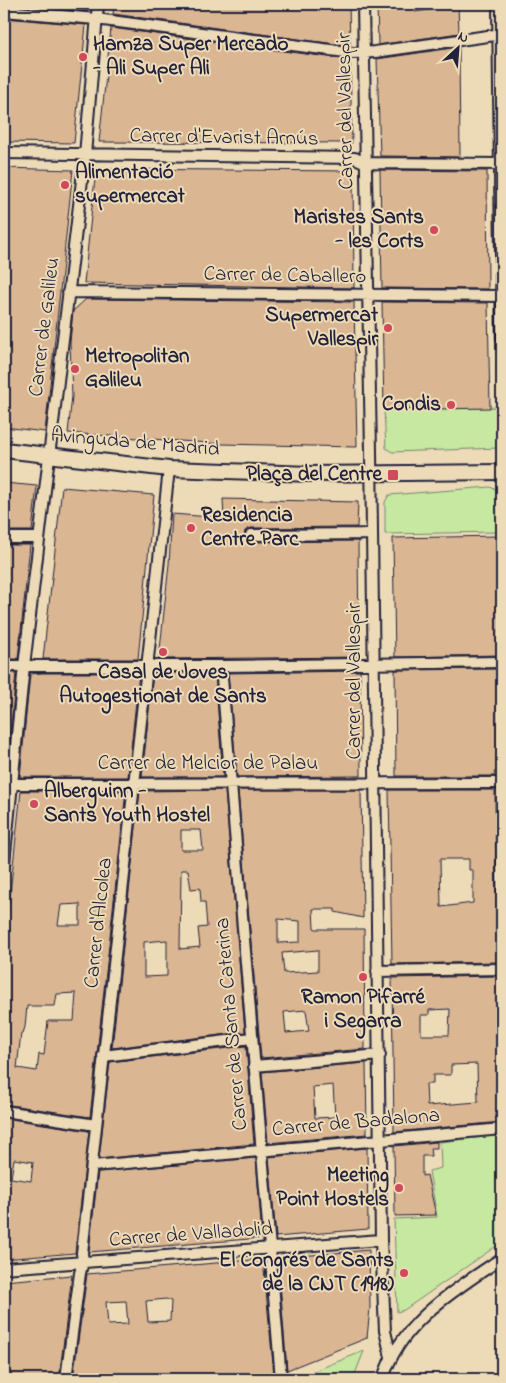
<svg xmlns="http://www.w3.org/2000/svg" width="506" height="1383" font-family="'Indie Flower',sans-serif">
<rect width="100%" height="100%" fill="#eddbb8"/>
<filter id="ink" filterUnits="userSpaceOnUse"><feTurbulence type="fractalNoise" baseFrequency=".02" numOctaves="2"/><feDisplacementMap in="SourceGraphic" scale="10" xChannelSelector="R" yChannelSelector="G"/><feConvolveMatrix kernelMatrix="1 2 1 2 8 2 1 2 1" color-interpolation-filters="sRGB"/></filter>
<g filter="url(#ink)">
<path fill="#c7e8a0" stroke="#74856e" d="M502,407V442L499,448L392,452L386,448L384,410Z
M490,487L497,490L499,495V532L385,534V502L389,495Z
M502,1135V1242L404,1310L397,1312L394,1219L437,1217L429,1171L441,1168L440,1142Z
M364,1351L353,1379H310L309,1373Z"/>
<path fill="#dbb693" stroke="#22223b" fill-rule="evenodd" d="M4,4H89L88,11Z
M114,4H349L350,46L113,14Z
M377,4H414L415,12L436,9V4H458L459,33L378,45Z
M4,18L86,25L74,143L4,142Z
M111,28L350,60L352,143L99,142Z
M459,47L460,157L380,156L377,59Z
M4,168L73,170L45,432L4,427Z
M96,169L353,171L354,288L84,283Z
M380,170L487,171L488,289L382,288Z
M86,299L354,302L357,447L222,444L68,433L72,396L70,342L73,311Z
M382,302L488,303L490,408L384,410Z
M4,483L37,486L32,531H4Z
M62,487L154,495L138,659H43Z
M223,499L358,502L357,527L251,528L245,531L244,536L251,542L358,541L359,657L159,659L169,564L172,514L224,518Z
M499,536L501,655L395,657L393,538Z
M4,545H30L18,659H4Z
M501,669L502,772H494L495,776H396L395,670Z
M360,671L361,776L237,777L228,673Z
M4,673H16L6,777H4Z
M42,673H139L128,777H20L30,674Z
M153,673H215L223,777H142Z
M225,790L245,1032L112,1048L140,791ZM181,830H201L203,850H181ZM181,870H188L191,889L200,888L201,902H205L207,927L198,928L200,947L180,949ZM167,940V976L144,977V942Z
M238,790H361L363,918L335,912V909H313L314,928L316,929H364L365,1049L261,1058ZM278,919L300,921V942L278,943ZM318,950V971L284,973L282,953ZM306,1010L309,1031L286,1033L284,1012Z
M389,790H495L498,962L392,964ZM440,859H469V870H473V903L441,907Z
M21,791H126L90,1117L4,1104V949ZM80,904V925H58L61,905ZM76,993L74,1021H48L44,1055L39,1054L37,1071L17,1068L21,1033H23L25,1027L27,1006H55L57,994Z
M498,976L501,1122L394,1132L392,978ZM450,1009L449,1035H421V1015H429V1010ZM477,1064L478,1102L427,1106L426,1084H433V1075H451V1065Z
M246,1046L254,1144L99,1159L110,1062Z
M366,1063L367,1134L268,1143L262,1072ZM333,1085L335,1117L315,1118L313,1087Z
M4,1118L89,1131L75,1253L4,1259ZM14,1159L33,1162L31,1181L11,1178Z
M437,1142V1148H430L431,1156H422V1176L427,1175L436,1215L395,1216L394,1146Z
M367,1148L368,1229L276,1237L269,1157Z
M256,1158L262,1238L89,1252L98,1172Z
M369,1250L370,1308L367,1338L287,1370L278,1258Z
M263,1259L274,1375L262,1379H73L87,1274ZM166,1299L171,1301L170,1321L148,1322L146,1301ZM126,1301L128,1324L108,1325L106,1302Z
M72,1275L59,1379H4V1281Z"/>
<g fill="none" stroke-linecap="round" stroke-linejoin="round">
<g stroke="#22223b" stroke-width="14">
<path id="street" d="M363,4L371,452L381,1240L385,1331L391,1357
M498,4L502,338
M4,11L96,19L353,53L375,52L502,34
M4,153L355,158L366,163L502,164
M68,292L502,296
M251,535L372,534
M4,538H39
M4,666H221L502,662
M221,666L281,1379
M4,784L502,783
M4,863L24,666L85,155L98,4
M377,971L502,969
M103,1056L252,1038
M254,1066L380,1055
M4,1111L96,1125
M93,1166L502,1129
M4,1268L381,1240
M66,1379L80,1273L83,1262L82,1253L169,469
M383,1379C399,1323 456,1289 502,1258"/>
</g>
<g stroke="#22223b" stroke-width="18">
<path id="secondary" d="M4,450L169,469L310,474L502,472"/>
</g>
<use href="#street" stroke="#eddbb8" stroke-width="10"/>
<use href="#secondary" stroke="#eddbb8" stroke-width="14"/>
</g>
</g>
<g fill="#d1495b" stroke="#eddbb8" stroke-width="2">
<circle cx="83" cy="57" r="5"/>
<circle cx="65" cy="185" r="5"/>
<circle cx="434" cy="230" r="5"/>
<circle cx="388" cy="328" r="5"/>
<circle cx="75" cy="369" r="5"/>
<circle cx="451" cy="405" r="5"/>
<rect x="387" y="469" width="12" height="12" rx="2.5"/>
<circle cx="191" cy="528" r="5"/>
<circle cx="163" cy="652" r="5"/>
<circle cx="34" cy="804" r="5"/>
<circle cx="363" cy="977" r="5"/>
<circle cx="399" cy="1188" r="5"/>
<circle cx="404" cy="1273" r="5"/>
</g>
<g text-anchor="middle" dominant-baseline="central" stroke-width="4" stroke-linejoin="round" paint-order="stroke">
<g font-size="21" font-weight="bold" fill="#22223b" stroke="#eddbb8" text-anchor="end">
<text x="93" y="45" text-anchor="start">Hamza Super Mercado<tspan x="93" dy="24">- Ali Super Ali</tspan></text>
<text x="75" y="173" text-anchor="start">Alimentació<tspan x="75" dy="24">supermercat</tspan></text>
<text x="424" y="218">Maristes Sants<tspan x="424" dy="24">- les Corts</tspan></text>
<text x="378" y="316">Supermercat<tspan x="378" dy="24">Vallespir</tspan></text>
<text x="85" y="357" text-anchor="start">Metropolitan<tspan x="85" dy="24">Galileu</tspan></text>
<text x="441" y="405">Condis</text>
<text x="382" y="475">Plaça del Centre</text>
<text x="201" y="516" text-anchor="start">Residencia<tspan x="201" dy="24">Centre Parc</tspan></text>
<text x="163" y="673" text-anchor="middle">Casal de Joves<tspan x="163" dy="24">Autogestionat de Sants</tspan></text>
<text x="44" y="792" text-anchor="start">Alberguinn -<tspan x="44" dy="24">Sants Youth Hostel</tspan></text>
<text x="363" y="998" text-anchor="middle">Ramon Pifarré<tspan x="363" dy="24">i Segarra</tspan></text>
<text x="389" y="1176">Meeting<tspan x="389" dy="24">Point Hostels</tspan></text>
<text x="394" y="1261">El Congrés de Sants<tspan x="394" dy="24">de la CNT (1918)</tspan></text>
</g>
<g font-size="21" fill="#22223b" stroke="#eddbb8">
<text transform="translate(346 111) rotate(-91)">Carrer del Vallespir</text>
<text transform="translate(224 138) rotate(1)">Carrer d'Evarist Arnús</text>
<text transform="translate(285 276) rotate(1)">Carrer de Caballero</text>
<text transform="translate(45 327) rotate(-83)">Carrer de Galileu</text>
<text transform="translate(135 443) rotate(5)">Avinguda de Madrid</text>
<text transform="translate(355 681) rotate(-90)">Carrer del Vallespir</text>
<text x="208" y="764">Carrer de Melcior de Palau</text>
<text transform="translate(99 923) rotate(-84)">Carrer d'Alcolea</text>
<text transform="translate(232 1024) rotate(-95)">Carrer de Santa Caterina</text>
<text transform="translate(356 1123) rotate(-5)">Carrer de Badalona</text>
<text transform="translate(191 1235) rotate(-4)">Carrer de Valladolid</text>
</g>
</g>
<rect width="506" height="1383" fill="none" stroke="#eddbb8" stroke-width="20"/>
<rect x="10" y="10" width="486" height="1363" fill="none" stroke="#22223b" stroke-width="2" filter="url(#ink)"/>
<g transform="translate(458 48) rotate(26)" stroke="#eddbb8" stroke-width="4" paint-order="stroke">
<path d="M0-4L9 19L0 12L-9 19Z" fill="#22223b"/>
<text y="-8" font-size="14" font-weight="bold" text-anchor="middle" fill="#22223b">N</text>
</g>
</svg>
